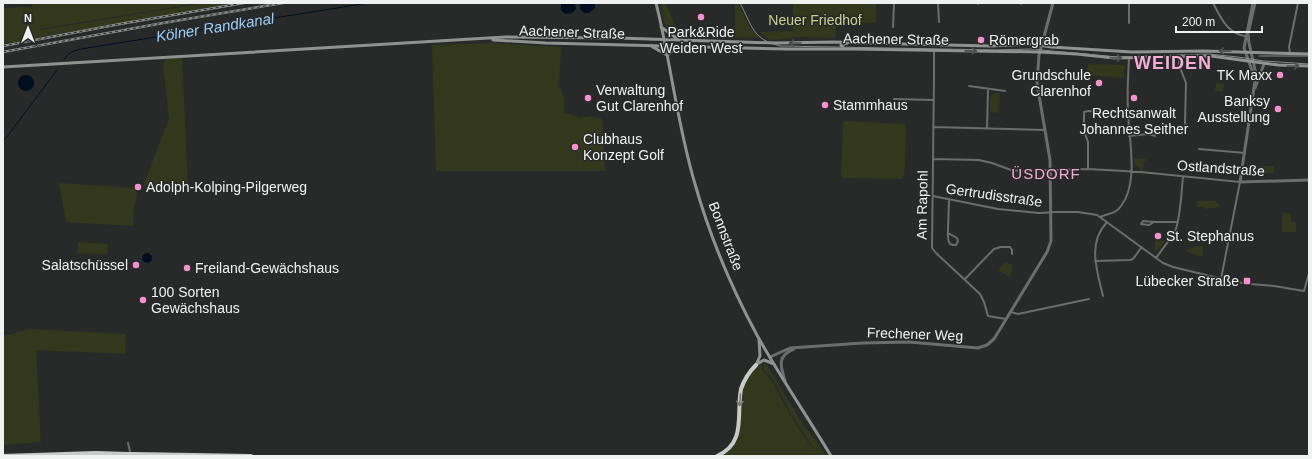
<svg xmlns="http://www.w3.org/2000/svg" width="1312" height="459" font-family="Helvetica,sans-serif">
<rect width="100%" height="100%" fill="#272a29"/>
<path fill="#33371b" d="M31,3H199L40,29V30L205,3H238L3,44V8L32,7Z
M661,3H666L678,33L672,34C664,27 661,13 661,3Z
M735,3H738L750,28L760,38L735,37Z
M793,3H876V23L836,22L835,38L801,37L770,40L759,32L793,31Z
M492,43L561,47L559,85L564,97V112L580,118L591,116L602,119L605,171H436L432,45Z
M182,58L188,185L143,186L169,119L163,64L166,59Z
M1088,64L1125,65V70H1124L1125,78L1087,75Z
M1216,83L1224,84L1223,92L1215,91Z
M994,93H1000L999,113L990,112V97Z
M843,121L906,124L905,167L903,179L841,178Z
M1134,158L1146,159V161H1144L1143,171L1135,165Z
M1259,166H1274V173L1259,174Z
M59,183L138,188L134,209L133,226L66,222Z
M1199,201H1216L1219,205V207L1205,209V207H1197L1196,203Z
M1282,213H1291V222H1296V232H1282Z
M1155,240L1165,241L1155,253Z
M78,242L108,244L107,254L77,253Z
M1200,246H1203V257L1196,255L1186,251L1187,249Z
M1005,263L1012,264V271L1009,277L998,270Z
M30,329L126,334L125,354L36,350L41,442L3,445V336Z
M762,362V370C773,380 777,391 784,404C793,420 802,435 813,449H814L793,417L773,379L764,370L763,366L765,362L804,426L815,439L826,456H721C749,440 736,412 743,387C746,377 754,369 762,362Z"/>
<path fill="#000f20" d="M561,3H575L576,9L572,13L565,14L561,10Z
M580,3H595V8L589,13H584L580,9Z
M18 83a8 8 0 1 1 16 0a8 8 0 1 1-16 0Z
M142 258a5 5 0 1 1 10 0a5 5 0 1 1-10 0Z"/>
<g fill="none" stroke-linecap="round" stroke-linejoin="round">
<path stroke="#000f20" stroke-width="1" d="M64,59L71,52L81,49L368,3
M3,142L57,70"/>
<path stroke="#6c6d6c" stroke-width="2" d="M938,3L939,22
M1129,3V23
M1213,3C1221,18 1227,33 1245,36
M978,4V3
M1021,4V3
M893,27L894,3
M934,51V76L932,248L936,253L980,294L984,302L988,316L1006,319
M1290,53L1289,47L1298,3
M1179,57V65L1186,83L1185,123L1186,129
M969,86L1005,91
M894,99L933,100
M933,127L1045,130
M987,129L988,89
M1129,136L1148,134L1155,136
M1199,149L1245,153
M933,159L979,160L992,163L1011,170L1022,171L1088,169L1141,172L1240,182L1221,279
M1088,169V142L1084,131V112L1088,111L1128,112
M933,196L998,209L1039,213L1056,212H1078L1097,215L1163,263L1173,267L1235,282L1250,284L1274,286L1304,291L1309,273
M1100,217C1109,213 1116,214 1121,206C1139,183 1129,140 1128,113C1127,95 1128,76 1129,58
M1154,222L1149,225L1141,224L1143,221L1154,222H1178
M948,233L957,238L958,241L956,245H953L950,244C947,240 948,234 948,229L949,200
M1156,258L1175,232C1181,215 1181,195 1183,177
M1095,261L1130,260L1133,259L1141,248
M965,279L994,249L1001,247H1010L1012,250V254
M1103,296C1097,271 1087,243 1107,222
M1011,312L1018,314L1089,299
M128,443L131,456"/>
<path stroke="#6c6d6c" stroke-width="3" d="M1253,3L1244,48L1255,79
M1255,3L1248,34L1249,43L1256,74L1240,182L1309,180
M1255,88L1264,64
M770,357L790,348L863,343L909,342L978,348L987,345L994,339L1047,252L1051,241L1050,160L1037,83L1039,55L1053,3
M785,381C781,367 776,356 794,349"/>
<path stroke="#919391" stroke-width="3" d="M656,3C671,63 677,124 695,184C710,237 732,289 758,337C781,378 807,416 831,456
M661,27L678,39
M493,40L546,43L786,49H855L1040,52L1077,54L1114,58L1211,56L1278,65L1309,66
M651,46L667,55
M844,49L841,45L847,43
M667,55L678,47
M3,67L505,37L618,38L775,43L836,42L862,43L990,46L1034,44L1051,47L1132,52L1204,51L1309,54
M757,364L764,360L774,364
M756,365L760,356L759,340"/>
<path stroke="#c8cbc8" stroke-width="4" d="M134,454L251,456
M3,456L96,453L127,454
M717,456C747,443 736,414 741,389C744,380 749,372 756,365"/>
<path stroke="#888b8a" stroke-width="1" d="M740,3C752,25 752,40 781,46L996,50L1031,49L1117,57L1208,54L1238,57L1264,61L1309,64
M1259,56H1309"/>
<g stroke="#888b8a" stroke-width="2.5">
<path id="rail" d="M3,46L120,24L244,3
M3,52L163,23L283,3"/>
</g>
<use href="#rail" stroke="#272a29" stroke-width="1" stroke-dasharray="3" stroke-linecap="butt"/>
<path stroke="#c8cbc8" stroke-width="4" d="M127,454H134"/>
</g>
<defs><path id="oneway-shaft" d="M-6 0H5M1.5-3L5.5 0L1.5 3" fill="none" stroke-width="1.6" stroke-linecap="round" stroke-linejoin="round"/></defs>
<g stroke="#4c4f4d">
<use href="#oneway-shaft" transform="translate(795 43) rotate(180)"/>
<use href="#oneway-shaft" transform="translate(971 51) rotate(1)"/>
<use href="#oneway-shaft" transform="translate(1225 51) rotate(-179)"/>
<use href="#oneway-shaft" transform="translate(1116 58)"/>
<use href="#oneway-shaft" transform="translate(1293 66)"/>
</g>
<use stroke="#787a78" href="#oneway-shaft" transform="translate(740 400) rotate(94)"/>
<g fill="#f790ce" stroke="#272a29" stroke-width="1.5">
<circle cx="701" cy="17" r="4"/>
<circle cx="981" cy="40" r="4"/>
<circle cx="1280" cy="75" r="4"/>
<circle cx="1099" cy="83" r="4"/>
<circle cx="588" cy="98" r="4"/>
<circle cx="1134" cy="98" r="4"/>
<circle cx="825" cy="105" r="4"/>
<circle cx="1278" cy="109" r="4"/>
<circle cx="575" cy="147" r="4"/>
<circle cx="138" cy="187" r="4"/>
<circle cx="1158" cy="236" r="4"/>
<circle cx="136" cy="265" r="4"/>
<circle cx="187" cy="268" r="4"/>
<rect x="1243" y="277" width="8" height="8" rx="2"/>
<circle cx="143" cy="300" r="4"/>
</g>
<g text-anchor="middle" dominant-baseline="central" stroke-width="3" stroke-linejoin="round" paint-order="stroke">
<g font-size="14" fill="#c9d292" stroke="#272a29">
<text x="815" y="20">Neuer Friedhof</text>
</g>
<g font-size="14" fill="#f0f2f2" stroke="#272a29">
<text transform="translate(572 32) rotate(2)">Aachener Straße</text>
<text transform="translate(896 39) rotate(1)">Aachener Straße</text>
<text transform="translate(1221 168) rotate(4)">Ostlandstraße</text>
<text transform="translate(994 195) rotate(8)">Gertrudisstraße</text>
<text transform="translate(922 205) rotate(-89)">Am Rapohl</text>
<text transform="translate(726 236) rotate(69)">Bonnstraße</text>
<text transform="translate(915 334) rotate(2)">Frechener Weg</text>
</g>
<g font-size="14" fill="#f0f2f2" stroke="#272a29" text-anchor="start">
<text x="701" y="32" text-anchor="middle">Park&amp;Ride<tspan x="701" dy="16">Weiden West</tspan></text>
<text x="989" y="40">Römergrab</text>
<text x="1091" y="75" text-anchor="end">Grundschule<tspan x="1091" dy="16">Clarenhof</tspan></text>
<text x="1272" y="75" text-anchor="end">TK Maxx</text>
<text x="596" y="90">Verwaltung<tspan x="596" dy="16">Gut Clarenhof</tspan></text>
<text x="1270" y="101" text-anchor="end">Banksy<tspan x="1270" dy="16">Ausstellung</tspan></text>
<text x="833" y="105">Stammhaus</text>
<text x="1134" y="113" text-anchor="middle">Rechtsanwalt<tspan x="1134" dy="16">Johannes Seither</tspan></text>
<text x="583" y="139">Clubhaus<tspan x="583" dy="16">Konzept Golf</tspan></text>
<text x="146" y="187">Adolph-Kolping-Pilgerweg</text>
<text x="1166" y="236">St. Stephanus</text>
<text x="128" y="265" text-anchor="end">Salatschüssel</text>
<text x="195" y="268">Freiland-Gewächshaus</text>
<text x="1239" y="281" text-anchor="end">Lübecker Straße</text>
<text x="151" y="292">100 Sorten<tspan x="151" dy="16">Gewächshaus</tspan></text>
</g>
<g font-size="15" font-style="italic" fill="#9acefd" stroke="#272a29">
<text transform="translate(215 27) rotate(-9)">Kölner Randkanal</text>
</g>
<g font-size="15" letter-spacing="1" fill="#f6add7" stroke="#272a29">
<text x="1046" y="173">ÜSDORF</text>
</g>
<g font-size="18" font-weight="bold" letter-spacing="1" fill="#f6add7" stroke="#272a29">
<text x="1173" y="63">WEIDEN</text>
</g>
</g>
<rect width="1312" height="459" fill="none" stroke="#f0f2f2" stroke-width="8"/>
<g transform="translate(28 28)" stroke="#272a29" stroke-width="3" paint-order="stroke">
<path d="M0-3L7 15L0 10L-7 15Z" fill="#f0f2f2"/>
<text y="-6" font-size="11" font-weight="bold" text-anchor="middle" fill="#f0f2f2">N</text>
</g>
<path d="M1176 26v6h86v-6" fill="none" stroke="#f0f2f2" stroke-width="2"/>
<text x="1182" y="26" font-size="12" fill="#f0f2f2" stroke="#272a29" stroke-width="3" paint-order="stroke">200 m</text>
</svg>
